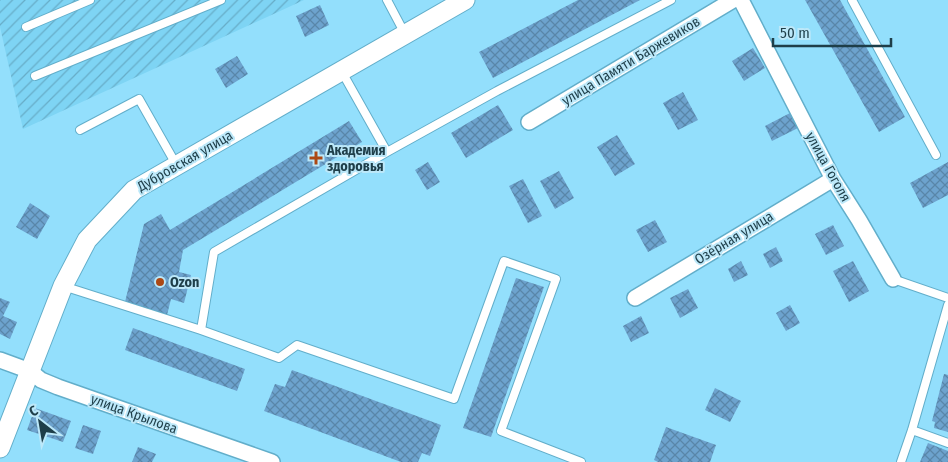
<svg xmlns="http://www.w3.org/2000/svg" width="948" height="462" font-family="'Fira Sans Condensed',sans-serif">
<defs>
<pattern id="industrial-furrows" width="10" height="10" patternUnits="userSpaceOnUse" patternTransform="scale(1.25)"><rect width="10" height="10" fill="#7ed4f4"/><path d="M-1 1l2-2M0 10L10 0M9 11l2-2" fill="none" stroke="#67adc8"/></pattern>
<pattern id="building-cross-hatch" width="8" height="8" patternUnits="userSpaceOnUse" patternTransform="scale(1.25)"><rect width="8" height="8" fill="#6da3ce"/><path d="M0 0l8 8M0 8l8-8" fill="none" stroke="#5986a9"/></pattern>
</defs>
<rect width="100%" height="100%" fill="#93dffc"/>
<path fill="url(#industrial-furrows)" d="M0,0H304L23,129L0,27Z"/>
<path fill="url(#building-cross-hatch)" d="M578,0H640L493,78L479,52Z
M805,0H840L905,117L879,132Z
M320,5L329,25L305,37L296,16Z
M753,48L765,68L744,81L732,61Z
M237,56L248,74L226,88L215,69Z
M683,92L698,120L678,130L663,103Z
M498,105L513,130L466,158L451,133Z
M790,113L798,128L772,141L765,126Z
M349,121L362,142L183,250L179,272L191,275L184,303L171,299L167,315L125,302L144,224L161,214L170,230Z
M617,135L635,164L615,176L597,147Z
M428,162L440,182L427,190L415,170Z
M948,162V195L923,208L910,183Z
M559,171L574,198L555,209L540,181Z
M523,179L542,216L528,223L509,186Z
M30,203L50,216L37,239L16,227Z
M655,220L667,242L648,252L636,230Z
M833,225L844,246L826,255L815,234Z
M776,247L783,261L770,268L763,254Z
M741,261L748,275L734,282L728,269Z
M853,261L869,291L849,302L833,271Z
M516,278L544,287L491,437L463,428Z
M688,289L698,308L680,318L670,298Z
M0,298L10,302L3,316L17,322L10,339L0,334Z
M790,305L800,323L786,331L776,313Z
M641,316L649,333L631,342L623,326Z
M133,328L245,369L237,391L125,350Z
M292,370L441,425L430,456L422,453L418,462H401L264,411L275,384L285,387Z
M944,374L948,375V432L934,428L935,422L932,421Z
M715,388L741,401L730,422L705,410Z
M35,408L71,421L63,442L27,430Z
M83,425L101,431L93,454L75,448Z
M666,427L716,445L710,462H658L654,460Z
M928,443L948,451V462H920Z
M138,447L156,454L152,462H132Z"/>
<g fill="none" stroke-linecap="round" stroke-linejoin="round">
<g stroke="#62aeca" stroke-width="10">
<path id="service" d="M387,0L405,34
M852,0L936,155
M26,27L90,0
M342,72L387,152
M35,76L221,0
M80,130L139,99L177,166
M893,279L948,298
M63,286L201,330L279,358L297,345L454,399L504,261L556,279L501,431L581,462
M201,330L214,252L387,152L497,91L671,0
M912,430L948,443
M901,462L912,430L948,305"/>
</g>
<g stroke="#62aeca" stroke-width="18">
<path id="minor" d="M741,0L833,179L859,220L893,279
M529,122L733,0
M635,298L833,179
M0,360L30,371L41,380L58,387L272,462"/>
</g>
<g stroke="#62aeca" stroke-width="21">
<path id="tertiary" d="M0,448L63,286L87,240L134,190L465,0"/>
</g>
<use href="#service" stroke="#fff" stroke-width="8"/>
<use href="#minor" stroke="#fff" stroke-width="15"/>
<use href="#tertiary" stroke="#fff" stroke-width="19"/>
</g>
<g fill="#ac4814" stroke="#bce8f9" stroke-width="2">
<path d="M313.5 150.5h5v5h5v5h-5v5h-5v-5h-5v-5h5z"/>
<circle cx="160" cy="282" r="5"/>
</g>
<g text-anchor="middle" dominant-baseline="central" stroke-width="4" stroke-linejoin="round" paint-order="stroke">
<g font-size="14" fill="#1e3e49" stroke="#bce8f9">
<text transform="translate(631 61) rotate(-31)">улица Памяти Баржевиков</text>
<text transform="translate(185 161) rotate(-30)">Дубровская улица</text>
<text transform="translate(828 167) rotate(61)">улица Гоголя</text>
<text transform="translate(734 238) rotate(-31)">Озёрная улица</text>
<text transform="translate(134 414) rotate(20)">улица Крылова</text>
</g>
<g font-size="14" font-weight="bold" fill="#1e3e49" stroke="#bce8f9" text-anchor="start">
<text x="327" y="150">Академия<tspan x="327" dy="16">здоровья</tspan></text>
<text x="170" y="282">Ozon</text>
</g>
</g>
<g transform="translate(40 422) rotate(329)" stroke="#bce8f9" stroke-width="4" paint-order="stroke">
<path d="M0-4L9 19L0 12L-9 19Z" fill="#1e3e49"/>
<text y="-8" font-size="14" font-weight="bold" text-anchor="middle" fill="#1e3e49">С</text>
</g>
<path d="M773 38v8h118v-8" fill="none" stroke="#1e3e49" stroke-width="2.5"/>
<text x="780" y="38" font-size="15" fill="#1e3e49" stroke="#bce8f9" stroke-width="4" paint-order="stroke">50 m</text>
</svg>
